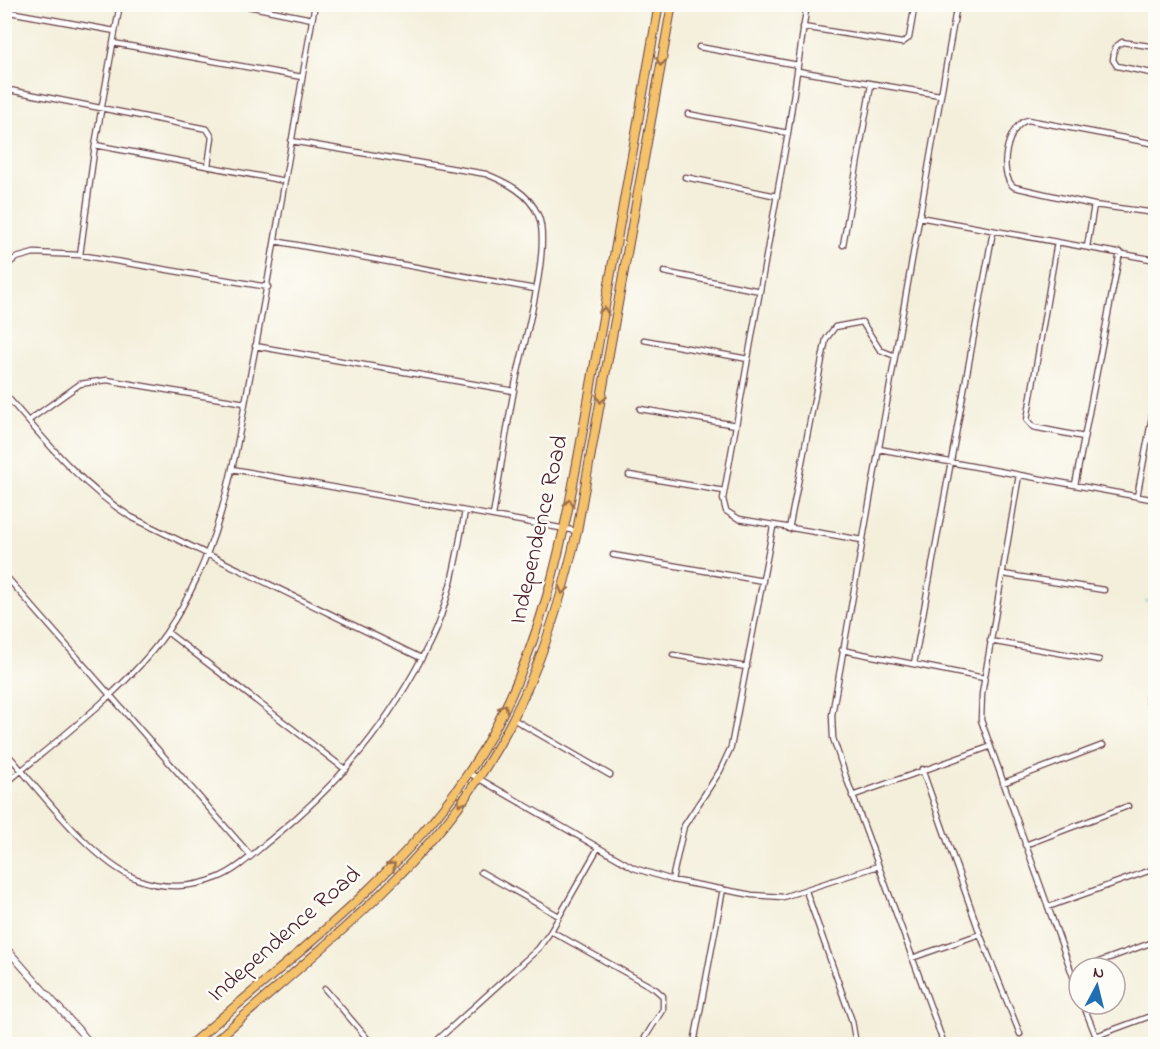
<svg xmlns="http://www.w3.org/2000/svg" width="1160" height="1049" font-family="'Indie Flower',sans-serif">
<rect width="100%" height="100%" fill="#fdfcf7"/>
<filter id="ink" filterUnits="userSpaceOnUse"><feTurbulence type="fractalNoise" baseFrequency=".0167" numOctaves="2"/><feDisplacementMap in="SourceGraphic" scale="12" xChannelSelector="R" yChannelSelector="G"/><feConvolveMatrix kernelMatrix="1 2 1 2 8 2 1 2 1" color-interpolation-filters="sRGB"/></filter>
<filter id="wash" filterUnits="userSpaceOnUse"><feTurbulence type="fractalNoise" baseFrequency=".008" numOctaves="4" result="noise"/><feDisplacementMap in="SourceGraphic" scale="24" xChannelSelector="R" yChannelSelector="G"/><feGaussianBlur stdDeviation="1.35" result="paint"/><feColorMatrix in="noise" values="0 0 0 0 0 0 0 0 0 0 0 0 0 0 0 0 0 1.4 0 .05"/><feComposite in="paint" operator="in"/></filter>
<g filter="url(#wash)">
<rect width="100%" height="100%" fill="#f4efdb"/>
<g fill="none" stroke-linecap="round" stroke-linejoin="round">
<path stroke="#4cbac4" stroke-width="1.5" d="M1146,601L1156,603"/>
</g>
</g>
<g filter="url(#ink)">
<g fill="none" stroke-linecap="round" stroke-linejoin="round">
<g stroke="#643e45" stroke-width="7">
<path id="minor" d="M237,4L312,19
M807,4L788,133L723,499L726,511L739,519L862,540
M4,11L115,31
M803,27L902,43L909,38L915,4
M113,43L302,77
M699,47L798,65
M1156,47L1122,42L1115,47L1113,60L1117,66L1156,74
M798,71L940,95
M4,89L207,129L212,137L208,166
M688,114L788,133
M291,141L486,174C506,182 529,193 538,215C553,247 521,352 514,390C506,432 500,474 493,516
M1156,144L1028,120C1007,124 997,174 1014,187L1094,205L1156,213
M95,145L285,181
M685,177L777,196
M919,217L1156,260
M275,241L535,289
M1057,242L1027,420L1033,427L1084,437
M843,245L871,85
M1087,247L1094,205
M80,255L95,145L120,4
M4,267L16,258L34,253L80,255L268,287
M664,272L760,291
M644,340L748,359
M255,346L514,391
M4,393C43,438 80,485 131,517L421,658
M640,409L736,425
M28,421L80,384L107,380L245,403
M879,449L1156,500
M232,469L577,531
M629,475L724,491
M1019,475L982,694L981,720L1079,993
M1075,485L1120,252
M1137,497L1156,395
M789,529L826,339L835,327L862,322L880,350L895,356
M613,555L763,581
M4,574L251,856
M1003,574L1104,590
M167,632L346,770
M990,641L1099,660
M842,650L984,678
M673,655L747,667
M914,664L993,231
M1156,665L1148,698L1156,731
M513,719L610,775
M4,750C37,787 92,862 137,879C162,889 192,888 217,878C236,871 253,854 269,841C339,785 390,723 430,642C450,601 457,555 465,511
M922,769L980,934L1020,1034
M469,773L634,868L672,880L752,895L783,897L878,866
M1003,783L1103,745
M4,785C56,741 128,688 166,633C226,545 236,446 256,345C277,232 295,118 315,4
M852,796L989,747
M1025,845L1128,806
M481,872L559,916
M672,880L684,826L720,771L731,747L773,527
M806,891L852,1021L856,1044
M1048,907L1154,869
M551,931L655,989L663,996V1009L641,1044
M912,958L980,934
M1082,968L1156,941
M325,989L372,1044
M1083,1004L1099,1044
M1096,1036L1156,1014
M694,1043L723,889
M433,1044L538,949L551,931L598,848
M944,1044L846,777L833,738L832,715L957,4"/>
</g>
<g stroke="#643e45" stroke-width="8">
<path id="tertiary" d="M4,946L91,1044"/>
</g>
<g stroke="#643e45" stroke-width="10">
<path id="primary" d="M191,1044C287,961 395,881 467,775C551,651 570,500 596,357C617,239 638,122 659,4
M212,1044C304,962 409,883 478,779C529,702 557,620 577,531L672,4"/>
</g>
<use href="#minor" stroke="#fff" stroke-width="4.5"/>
<use href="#tertiary" stroke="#fff" stroke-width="6"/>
<use href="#primary" stroke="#f4c26a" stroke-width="8"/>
</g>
<defs><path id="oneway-chevron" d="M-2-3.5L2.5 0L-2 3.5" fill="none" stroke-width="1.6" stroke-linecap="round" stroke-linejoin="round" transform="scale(1.5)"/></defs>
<g stroke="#9f704a">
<use href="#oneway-chevron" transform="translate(661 62) rotate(100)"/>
<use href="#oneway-chevron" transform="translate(604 311) rotate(-80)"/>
<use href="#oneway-chevron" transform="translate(601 399) rotate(100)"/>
<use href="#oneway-chevron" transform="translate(569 503) rotate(-80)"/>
<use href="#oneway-chevron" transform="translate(563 590) rotate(104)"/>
<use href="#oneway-chevron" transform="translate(504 708) rotate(-64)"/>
<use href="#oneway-chevron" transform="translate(461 802) rotate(126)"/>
<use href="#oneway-chevron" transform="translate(392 866) rotate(-44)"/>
</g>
</g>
<g text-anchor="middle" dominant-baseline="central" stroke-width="5" stroke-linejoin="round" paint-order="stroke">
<g font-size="24" fill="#4a1f2b" stroke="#fdfcf7">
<text transform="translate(540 530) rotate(-77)">Independence Road</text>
<text transform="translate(285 935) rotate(-41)">Independence Road</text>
</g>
</g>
<rect width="1160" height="1049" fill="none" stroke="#fdfcf7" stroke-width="24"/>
<g transform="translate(1097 986) rotate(7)"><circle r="28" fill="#fdfcf7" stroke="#b5a4a5" stroke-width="1.5"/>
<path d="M0-4.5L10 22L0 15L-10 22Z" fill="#1f6fb2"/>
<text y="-9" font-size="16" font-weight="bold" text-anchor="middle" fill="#4a1f2b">N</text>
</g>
</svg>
